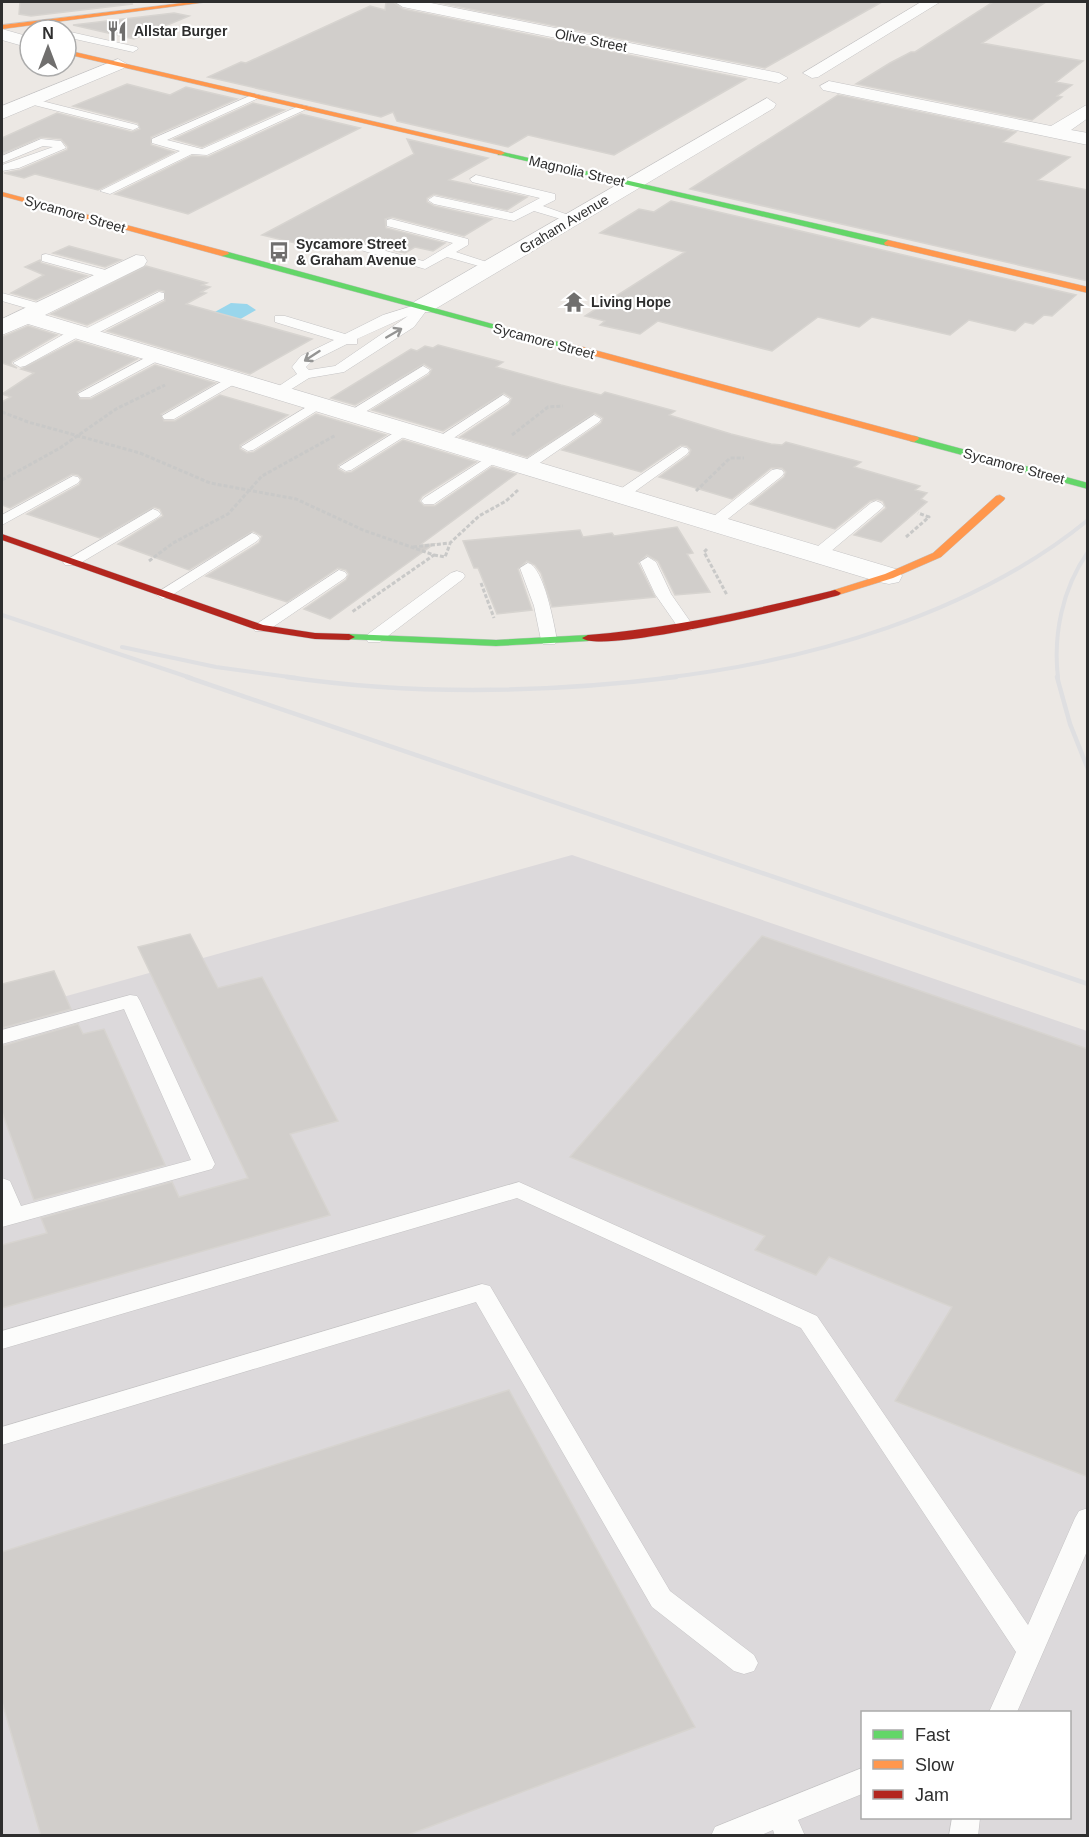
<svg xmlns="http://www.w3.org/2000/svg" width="1089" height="1837" font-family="Arial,sans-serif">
<rect width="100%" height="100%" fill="#ece8e4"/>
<path fill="#dcd9db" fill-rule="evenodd" d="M572,855L1087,1031V1835L2,1836V1014ZM862,1712H1070V1818H862Z"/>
<path fill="#99d6ec" d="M231,303L247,304L256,310L230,325L204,318Z"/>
<path fill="#d1cecb" stroke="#d7d4d0" stroke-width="1.5" d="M20,2H122L133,4L31,16L19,14Z
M386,2H393L403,9L746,79L614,155L528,135L508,147L397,121L393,112L381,117L208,77L241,62L246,63L370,6L385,10Z
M435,2H882L765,68Z
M993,2H1046L982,43L1083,61L1056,82L1072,85L1057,96L1062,97L1032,120L856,84L890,63L911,52H915Z
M174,13L189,16L134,39L73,25Z
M127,84L170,95L186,87L237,99L151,137V145L174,152L98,190L35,174L24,178L4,173L20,170L67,150L68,147L61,139L41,137L2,154V138L57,113L132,132L140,129L138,123L73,106Z
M838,95L1016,132L1003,142L1070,157L1038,180L1088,190V281L690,189Z
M253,103L284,110L202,147L174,139Z
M301,114L360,128L188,214L115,194L192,156L208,157Z
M407,139L488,158L449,180L527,197L507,210L434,194L427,198V202L434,206L492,219L464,236L392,217L385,219L386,228L445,243L433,251L415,247L405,253L341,238L320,249L262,235L414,154Z
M671,201L1076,295L1052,316L1044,315L1033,324L1025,322L1015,331L969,320L950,335L872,317L859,327L818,317L772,351L658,321L640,334L600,325L605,321L585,316L685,252L600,233L639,209L654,212Z
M69,246L121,260L105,267L53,253Z
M40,260L41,263L87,276L36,300L11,293L44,275L25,267Z
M146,266L207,283L202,285L210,287L201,292L206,293L186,304L312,339L250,374L107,331L165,301L164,291L158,290L87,325L51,314Z
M28,326L57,335L12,361L11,364L17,368L2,363V337Z
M76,341L137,359L77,392L80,399H91L155,365L215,383L161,414L164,421H175L220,395L288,415L240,445V449L247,453L254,452L316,414L386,435L338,465V469L345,473L352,472L403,440L476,462L422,496L419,501L424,506H435L492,467L516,474L420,545L434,544L330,619L304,609L346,580L349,574L346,570L338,568L287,602L206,576L259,543L262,536L253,531L189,570L118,544L163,516L160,509L154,507L100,538L27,514L79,485L82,479L78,475L72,474L10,508L2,505V402L11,397L2,394L34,373L21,369Z
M438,345L503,362L496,367L561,385L601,395L605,392L675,411L669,415L731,434L771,444L782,445L786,442L861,462L854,467L920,486L915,490L927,493L921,499L927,502L881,542L854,535L886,508L883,501L877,499L870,501L835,529L750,504L784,477L786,472L782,468H771L732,499L659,477L689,455L691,450L687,446L681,445L641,472L562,450L601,423L603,418L595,413L527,457L460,437L509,404L512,398L504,393L443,431L372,410L429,375L432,369L424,364L355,405L331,398L411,349L417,351L425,346L433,348Z
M677,527L693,553L687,554L710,592L675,595L658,561L647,555L638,563L655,597L552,607L541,573L535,565L527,561L518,569L532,610L497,614L478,568H474L463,541L580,530L583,537L612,533L614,536Z
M190,934L218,988L262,977L338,1121L290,1134L330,1215L2,1308V1245L47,1233L41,1218L172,1182L179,1197L248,1178L138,947Z
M762,936L1088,1049V1477L895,1401L952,1307L829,1257L816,1275L755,1250L765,1236L570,1157Z
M54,971L71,1009L2,1028V984Z
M78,1024L83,1034L104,1029L165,1165L34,1200L2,1112V1046Z
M509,1390L695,1727L405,1836H41L2,1702V1552Z"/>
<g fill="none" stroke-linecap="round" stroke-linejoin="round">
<g stroke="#c5c4c5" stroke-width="1">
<path id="lane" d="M66,31L137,47L138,49L133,52L66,37Z
M254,94L263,96L167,140L202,149L301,105L311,107L207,155L192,154L110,194L100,191L180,151L152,143V139Z
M30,98L137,125L139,127L133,130L26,103V99Z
M41,139L61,141L66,148L19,168L2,171V165L53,147L43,146L2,163V156Z
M476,175L555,194V200L543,206L580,219L574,223L534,211L514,221L434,204L428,200L434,196L512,213L540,198L472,182L470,179Z
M391,219L468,239V245L456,252L499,266L493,270L447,257L425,269L347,246L353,242L423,261L453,243L387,226V220Z
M46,254L113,272L114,275L108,279L42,261V255Z
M159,292L164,293V299L90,337L80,336L25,366L20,367L13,363L73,329L83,330Z
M2,293L45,305L47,308L40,312L2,301Z
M422,303L429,307L414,327L344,372L309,378L282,395H272L270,392L297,374L292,367L301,356L334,340L275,322V316H285L345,334L383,315ZM408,316L335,366L309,370L306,367L311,362L347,344H357V339Z
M156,352L163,356L161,359L90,397H80L78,394Z
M423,366L430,370L428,373L357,417H347L345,414Z
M233,375L240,379L238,382L174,419H164L162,416Z
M503,395L510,399L508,402L446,443H436L434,440Z
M318,400L323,401V407L253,450L248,451L241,447Z
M594,415L601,419L599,422L531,469H521L519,466L521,463Z
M405,426L410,427L412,430L410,433L351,470L346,471L339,467Z
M682,447L687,448L689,451L687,454L626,498H616L613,495L616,492Z
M494,453L499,454L501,457L499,460L434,504H424L421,501L424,498Z
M777,469L782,470L784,473L782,476L719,526H709L706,523L709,520L772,470Z
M73,476L78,477L80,480L78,483L2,525V515Z
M876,501L881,503L884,506L881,509L824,557H812L810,554L812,551L871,503Z
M153,509L158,511L161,514L158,517L77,565H65L63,562Z
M252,533L257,535L260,538L257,541L169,597L163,599L155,594Z
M648,557L656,562L671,594L694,627L692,630H680L655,594L640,562Z
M528,563C544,567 554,624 557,640L555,644H543L541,640L534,606L520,568Z
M339,570L345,572L347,575L345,578L267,631H255L253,628L255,625Z
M457,571L463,573L465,576L463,579L380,642H368L366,638L368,634L451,573Z
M130,995L137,996L140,1001L215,1164L212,1169L2,1227V1178L10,1181L21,1206L191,1160L124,1009L2,1044V1030Z
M519,1182L817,1316L1028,1625L1075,1518L1079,1511L1088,1508V1549L1017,1712H989L1016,1652L801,1328L517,1198L2,1349V1331Z
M482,1284L490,1286L670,1591L754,1655L758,1663L754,1671L744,1674L734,1671L652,1607L476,1302L2,1445V1427Z
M862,1768V1794L798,1820L805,1836H775L773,1830L759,1836H711L715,1827Z
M952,1818H980L978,1836H949Z"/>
</g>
<g stroke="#c5c4c5" stroke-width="1">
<path id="street" d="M395,2H426L779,73L788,78L779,83L403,7Z
M921,2H940L818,77L812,78L803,73Z
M2,29L30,37V48L2,40Z
M118,59L127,64L124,68L2,119V106Z
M829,81L1051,126L1088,104V118L1071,130L1088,133V145L823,90L820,86Z
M767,98L776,104L774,108L430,312H414L411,307L414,302Z
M136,255L144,256L147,261L144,266L45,315L899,570L902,576L899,582L889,584L879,582L28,324L2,335V319Z"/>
</g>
<g stroke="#c5c4c5" stroke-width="1">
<path id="fast" d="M498,151L888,240L892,243L888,246L501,155H498Z
M222,252H228L577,347L569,349L222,256Z
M914,436L1088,483V489L910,441L909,439Z
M349,634L496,640L588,635L594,638L588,641L496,646L345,639L343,637Z"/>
</g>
<g stroke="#c5c4c5" stroke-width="1">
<path id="slow" d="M191,2H207L2,29V25Z
M66,50L501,151L505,153L501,155L66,54Z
M2,192L228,252L229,254L222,256L2,196Z
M888,240L1088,287V293L885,245L884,243Z
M572,344L918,437L919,439L914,442L910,441L569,349L567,347Z
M1000,495L1005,498L1004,500L941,557L893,578L835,596L829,593L831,591L885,574L933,553L996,496Z"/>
</g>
<g stroke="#c5c4c5" stroke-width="1">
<path id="jam" d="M2,534L263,625L315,633L349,634L355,637L349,640L315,639L257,630L2,540Z
M835,590L841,593L839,595C805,605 602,655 582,638L588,635C673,628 753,610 835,590Z"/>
</g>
<path stroke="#c9c9c8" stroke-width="3" stroke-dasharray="4 2" stroke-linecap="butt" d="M2,412L28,422L140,453L210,483L296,499L363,530L434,555L352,612
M512,435L548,407L563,406
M2,480L60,448L116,409L165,385
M696,491L730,458H744
M906,537L929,517L918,513
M413,547L450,543L479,516L506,501L518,490
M707,549L704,552L727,595
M434,555L445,557L450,544
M149,561L173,543L228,514L262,476L336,435
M481,583L494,618"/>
<use href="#lane" fill="#fcfcfb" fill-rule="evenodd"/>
<use href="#street" fill="#fcfcfb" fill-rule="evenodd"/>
<use href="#fast" fill="#63d668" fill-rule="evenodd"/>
<use href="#slow" fill="#ff974d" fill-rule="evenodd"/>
<use href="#jam" fill="#b3261e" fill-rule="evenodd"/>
<path stroke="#dfdfe1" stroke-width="4" d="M2,615L191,678
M122,647L216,667L297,678
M663,678C809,661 973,614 1088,520
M1058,678C1053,635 1062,589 1088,552"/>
<path stroke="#dfdfe1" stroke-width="4.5" d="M187,677L1088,984
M287,677C416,696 546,693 676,677
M1057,677L1070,724L1088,769"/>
</g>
<defs><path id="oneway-shaft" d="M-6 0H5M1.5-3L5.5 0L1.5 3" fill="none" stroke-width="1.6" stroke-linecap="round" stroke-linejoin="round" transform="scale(1.5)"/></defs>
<g stroke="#959594">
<use href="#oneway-shaft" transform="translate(394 333) rotate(-30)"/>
<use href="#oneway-shaft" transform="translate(312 356) rotate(147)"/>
</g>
<defs>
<g id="restaurant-bare" transform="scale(1.62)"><path d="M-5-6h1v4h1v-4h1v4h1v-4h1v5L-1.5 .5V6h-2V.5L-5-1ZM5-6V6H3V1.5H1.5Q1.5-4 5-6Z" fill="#706f6e" stroke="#fff" stroke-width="2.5" paint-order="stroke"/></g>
<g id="bus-bare" transform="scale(1.62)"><path d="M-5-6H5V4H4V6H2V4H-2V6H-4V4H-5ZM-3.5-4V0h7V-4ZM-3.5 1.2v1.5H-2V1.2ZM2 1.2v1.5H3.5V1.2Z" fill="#706f6e" stroke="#fff" stroke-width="2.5" paint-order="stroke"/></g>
<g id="temple-bare" transform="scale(1.62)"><path d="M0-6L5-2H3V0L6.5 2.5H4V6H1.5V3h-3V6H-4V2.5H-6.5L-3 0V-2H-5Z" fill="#706f6e" stroke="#fff" stroke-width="2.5" paint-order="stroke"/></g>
</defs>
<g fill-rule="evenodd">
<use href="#restaurant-bare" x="117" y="31"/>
<use href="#bus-bare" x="279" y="252"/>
<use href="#temple-bare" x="574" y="302"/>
</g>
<g text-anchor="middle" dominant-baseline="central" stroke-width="4.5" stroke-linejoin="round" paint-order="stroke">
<g font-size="14" font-weight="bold" fill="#2e2e2e" stroke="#fff" text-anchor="start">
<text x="134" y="31">Allstar Burger</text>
<text x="296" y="244">Sycamore Street<tspan x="296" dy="16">&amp; Graham Avenue</tspan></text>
<text x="591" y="302">Living Hope</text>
</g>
<g font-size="14" fill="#2e2e2e" stroke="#fff">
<text transform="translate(591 40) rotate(11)">Olive Street</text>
<text transform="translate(577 171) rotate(13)">Magnolia Street</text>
<text transform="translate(75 214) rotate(16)">Sycamore Street</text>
<text transform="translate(564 224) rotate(-31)">Graham Avenue</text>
<text transform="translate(544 341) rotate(15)">Sycamore Street</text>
<text transform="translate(1014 466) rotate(15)">Sycamore Street</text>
</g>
</g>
<rect width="1089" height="1837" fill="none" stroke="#2e2e2e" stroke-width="6"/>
<rect x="861" y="1711" width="210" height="108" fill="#ffffff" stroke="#ababab" stroke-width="1.5"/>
<rect x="873" y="1730" width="30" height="9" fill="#63d668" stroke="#ababab" stroke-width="1.5"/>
<text x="915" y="1741" font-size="18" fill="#2e2e2e">Fast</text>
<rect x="873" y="1760" width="30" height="9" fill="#ff974d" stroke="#ababab" stroke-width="1.5"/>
<text x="915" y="1771" font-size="18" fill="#2e2e2e">Slow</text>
<rect x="873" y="1790" width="30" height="9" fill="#b3261e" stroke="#ababab" stroke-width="1.5"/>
<text x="915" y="1801" font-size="18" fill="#2e2e2e">Jam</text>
<g transform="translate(48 48)"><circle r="28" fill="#ffffff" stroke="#ababab" stroke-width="1.5"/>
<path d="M0-4.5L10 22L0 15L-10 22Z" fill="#706f6e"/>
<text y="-9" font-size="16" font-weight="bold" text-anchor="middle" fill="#2e2e2e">N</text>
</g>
</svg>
